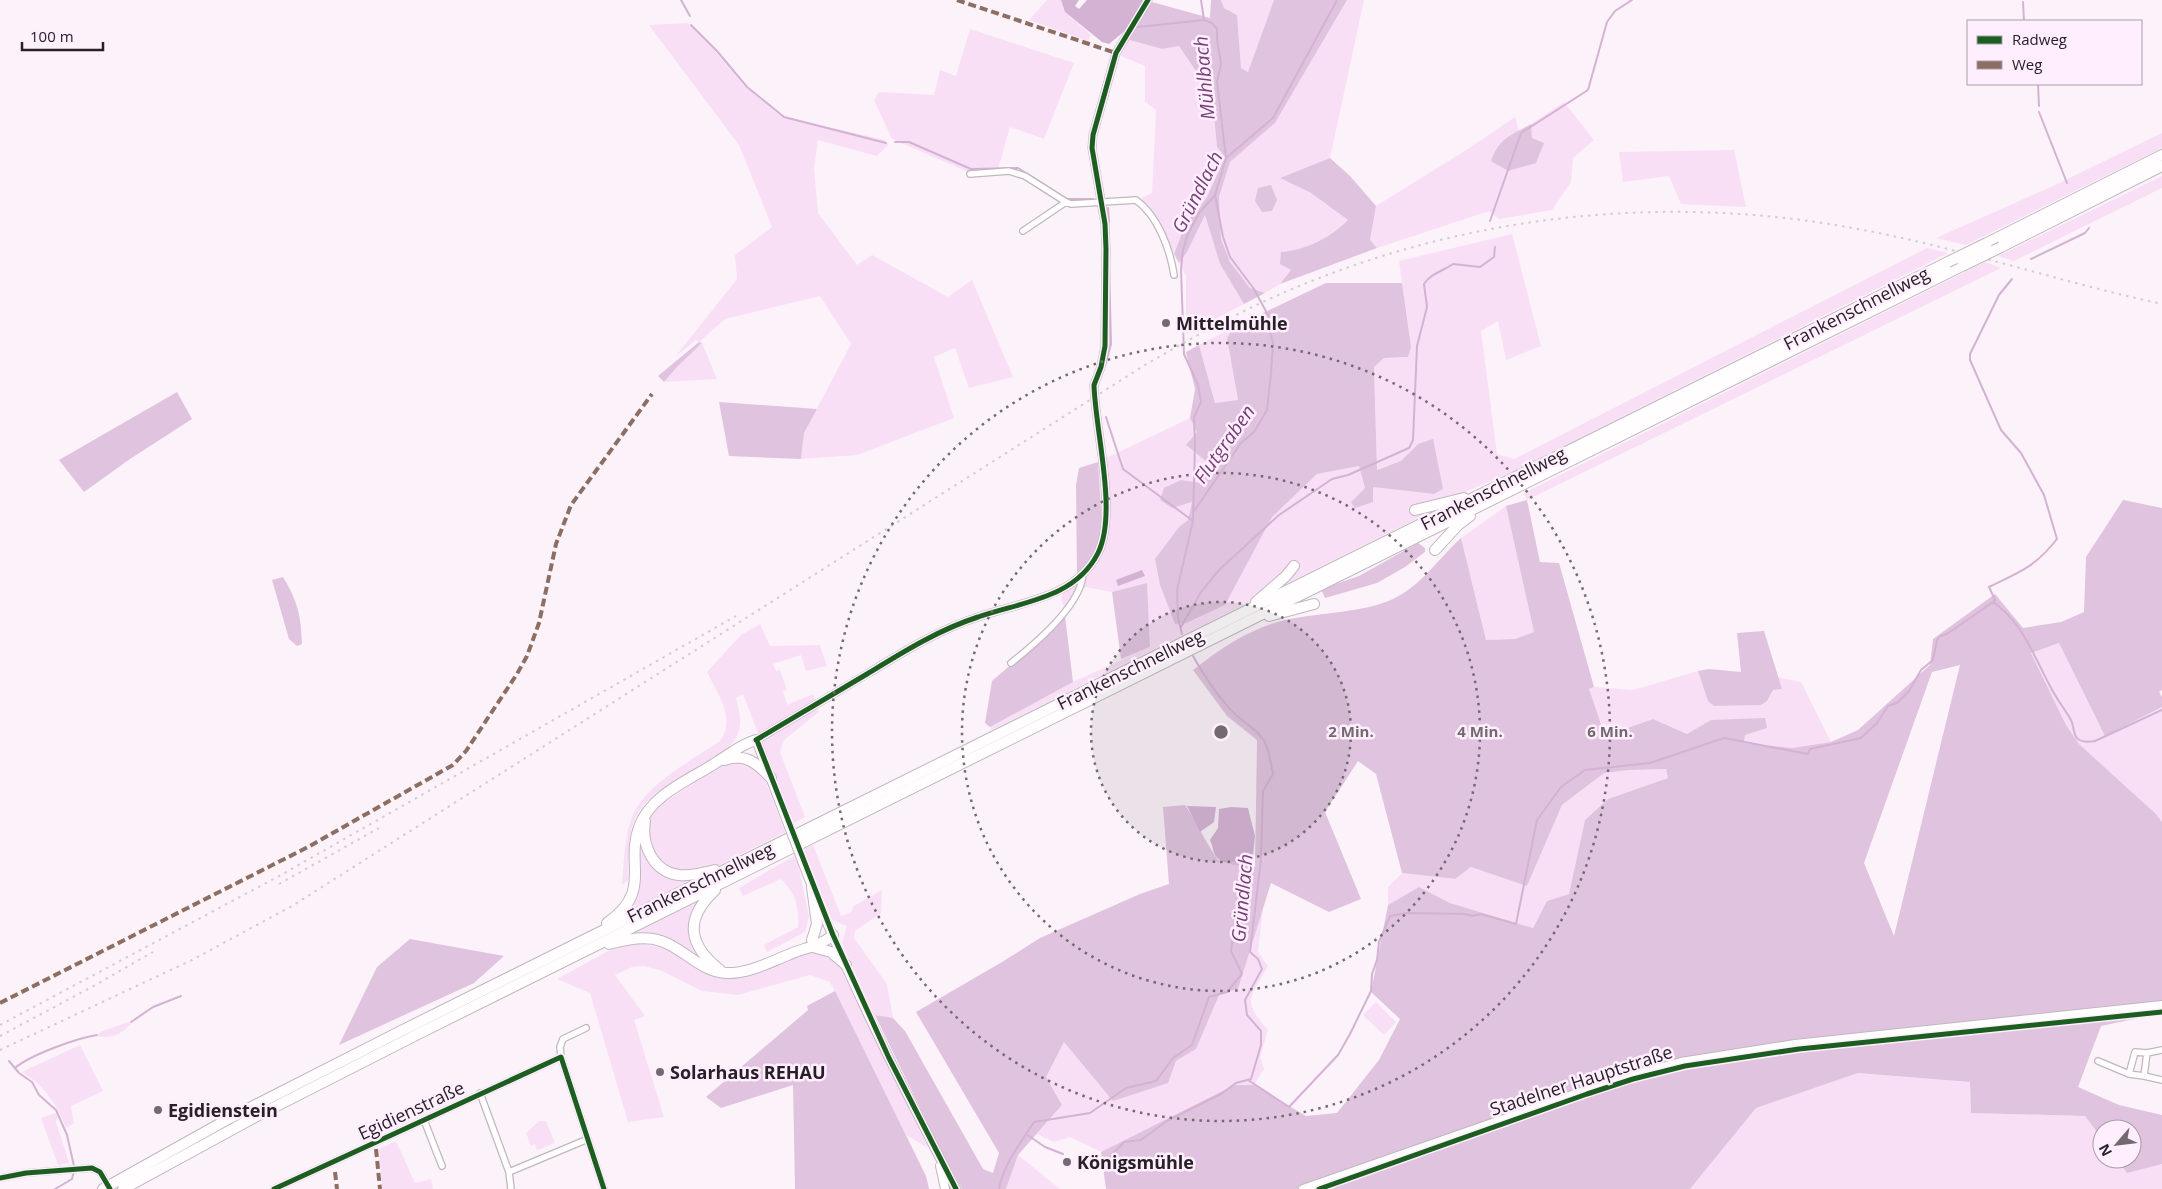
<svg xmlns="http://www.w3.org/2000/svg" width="2162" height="1189" font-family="'Open Sans',sans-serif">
<rect width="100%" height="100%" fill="#fcf2fa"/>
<path fill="#f8dff6" d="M1047,0H1061L1065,12L1091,35L1088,41L1029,20Z
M1221,0H1274L1248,72L1241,68L1237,15L1224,8Z
M1347,0H1364L1330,158L1280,178L1311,193L1348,220C1330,238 1306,250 1281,252L1291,270L1280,284L1265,293L1251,289L1230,262L1221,239L1219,197L1230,162L1275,123Z
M688,23L710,45L743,85L780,116L885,140L888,145L877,156L818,140L814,168L818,213L857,265L872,255L948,297L972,280L1013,377L969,388L955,348L934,357L954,418L857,455L801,459L804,433L851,344L820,296L725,319L699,342L696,340L675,357L737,279L735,255L772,227L739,145L649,25Z
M970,29L1074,63L1044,139L1010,127L998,169L966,171L892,139L874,100L879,92L934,95L940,70L956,76Z
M1126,39L1162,49L1179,46L1212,95L1217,147L1225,157L1207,197L1185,225L1174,254L1156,220L1140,199L1152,193L1156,110L1145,102V66L1116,54Z
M1564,102L1594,140L1573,158L1571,182L1552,210L1499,219L1489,211L1377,248L1370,240L1376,206L1471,147L1515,117L1519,131C1503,140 1497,143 1491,161L1532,138L1531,124Z
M2162,133V148L1966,245L1936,238L2053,186Z
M1734,150L1746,207L1681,204L1669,176L1623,182L1619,152Z
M2162,176V188L2014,261L1998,256Z
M1205,215L1220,264L1244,304L1186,334V276L1179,263L1187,252Z
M1512,234L1541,346L1506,360L1498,321L1481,331L1497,454L1514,459L1927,248L1948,253L1516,470L1453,497L1436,509L992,730L990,727L1073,682L1150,647L1147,584L1112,592L1085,587L1064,608L1061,597L1077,576L1102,527L1098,462L1190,418L1197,432L1186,445L1208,463L1202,483L1181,480L1193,502L1188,520L1179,527L1155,560L1225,605L1272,516L1317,474L1359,466L1365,488L1351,502L1373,487L1433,494L1418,444L1401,461L1377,470L1374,367L1384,358L1407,357L1411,347L1399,261Z
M1985,262L2001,268L1527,500L1524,493Z
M1234,327L1227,338L1238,400L1215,403L1199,345Z
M702,343L717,379L664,382L677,367Z
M1506,506L1534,632L1515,639L1486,640L1461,538Z
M760,624L770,646L820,645L827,666L806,671L801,655L773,664L776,671L780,670L787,690L783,691L787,705L813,694L819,712L784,740L780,752L805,817L794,823L790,817L743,694L736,698C738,706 741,716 740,725C736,765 657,777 637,815C627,833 629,860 628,880L622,885C624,863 624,841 631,820C643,785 691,761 720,741C736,718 718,695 707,672L741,635Z
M2059,643L2105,735L2162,707V822L2156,814L2079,744L2066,725L2031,653Z
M1698,671L1708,700L1714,706L1761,705L1767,701L1773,690L1782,689L1777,677L1801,682L1831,742L1792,748L1744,743L1745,735L1711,720L1687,734L1653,719L1605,736L1588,689L1594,687L1633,690Z
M740,761L762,772L785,832L623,914L627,908L639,830L656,808L699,779L721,764Z
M1666,769L1668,778L1608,799L1585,820L1569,894L1547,901L1533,928L1450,903L1419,887L1388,905V887L1402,873L1455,879L1471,867L1527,886L1562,805L1604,773L1629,770Z
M813,845L841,916L851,912L854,906L882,890L881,913L855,931L854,938L887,984L893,1018L874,1015L842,943L847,926L832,920L807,859L804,849Z
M794,856L798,863L809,917L805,932L767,952L764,945L798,927C799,906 796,894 781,879L743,896L739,888Z
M699,900L694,909L705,961L683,950L626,937Z
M1263,908L1258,952L1268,966C1250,998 1241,999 1268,1030L1260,1057L1264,1069L1254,1085H1234L1221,1091L1101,1152L1070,1137L1054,1142L1037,1134L1062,1105L1046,1077L1064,1042L1168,1083L1176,1061L1196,1049L1220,993L1238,989Z
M640,943L667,949L697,969L714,977L746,975L803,952L821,950L839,964L928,1148L906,1135L830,982L810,975L738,995L702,991L660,970L643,966L632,967L615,975L645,1016L634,1020L664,1117L628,1122L590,993L557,979L608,951Z
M1376,1002L1396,1022L1384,1035L1363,1015Z
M128,1022L131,1024C122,1034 111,1039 97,1036L100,1032Z
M80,1045L103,1091L71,1106L74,1123L66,1128C57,1104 44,1085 22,1072Z
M1858,1073L1970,1082L1971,1113L2085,1116L2102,1139V1159H2117L2127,1172L2162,1164V1189H1690L1756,1108Z
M56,1113L58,1118L56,1121L69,1163L58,1165L41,1118Z
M539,1121H546L555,1143L537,1150L535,1144L531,1146L526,1133Z
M396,1141L415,1183L431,1179L433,1189H382L379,1149Z
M1018,1155L1060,1189H1006Z"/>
<path fill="#e0c3de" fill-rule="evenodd" d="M1211,0H1221L1224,8L1237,15L1241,68L1248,72L1274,0H1347L1275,123L1230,162L1219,197L1221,239L1230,262L1250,288L1265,293L1244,304L1220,264L1205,215L1187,252L1179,263L1174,254L1185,225L1207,197L1225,157L1217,147L1212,95L1179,46L1162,49L1126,39L1152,2L1210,18Z
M1531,124L1532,138L1544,143L1536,163L1508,171L1491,161C1498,139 1511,135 1531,124Z
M1330,158L1350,176L1376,206L1370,240L1377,248L1280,284L1291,270L1280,264L1281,252C1306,250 1330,238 1348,220L1311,193L1280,178Z
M1271,185L1277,200L1272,211L1262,212L1255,201L1258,188Z
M1326,283H1402L1411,347L1408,357L1384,358L1374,367L1377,470L1401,461L1418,444L1433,439L1443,489L1434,494L1373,487V502L1355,508L1351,502L1365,488L1359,466L1317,474L1272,517L1225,605L1186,623L1175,624L1160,585L1155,559L1179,527L1188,520L1192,502L1172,508L1160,500L1164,488L1181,480L1202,483L1208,463L1186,445L1197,432L1190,418L1195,389L1186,352L1199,345L1215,403L1238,400L1227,338L1234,327Z
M699,342L702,343L677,367L664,382L658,376Z
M177,392L192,419L130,459L84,492L59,460Z
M719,402L817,409L804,433L801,459L729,456Z
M1098,462L1102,527L1095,554L1077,576L1076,485L1079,468Z
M1527,500L1540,562L1559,563L1594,687L1589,689L1605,736L1653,719L1687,734L1711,720L1765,718L1767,728L1745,735L1744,743L1792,748L1831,742L1858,730L1930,665L1933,639L1995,594L2023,628L2061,622L2084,612L2086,557L2123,500L2162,508V690L2159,692L2162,697V707L2105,736L2059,643L2031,653L2066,725L2079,744L2156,814L2162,822V1013L2101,1026L2078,1087L2119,1105L2162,1115V1164L2127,1173L2117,1159H2132V1129H2102V1139L2085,1116L1971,1113L1970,1082L1858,1073L1756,1108L1690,1189H1106L1101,1152L1234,1085H1254L1306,1116L1337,1113L1379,1060L1400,1019L1371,992L1388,905L1419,887L1450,903L1533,928L1547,901L1569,894L1585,820L1608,799L1668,778L1666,769L1629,770L1604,773L1562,805L1527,886L1471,867L1455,879L1402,873L1376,774L1358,761L1325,812L1361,899L1329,912L1271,883L1238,989L1220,993L1196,1049L1176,1061L1168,1083L1113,1101L1064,1042L1046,1077L1062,1105L1018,1155L1006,1189H962L937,1143L875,1015L893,1018L905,1031L983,1169L993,1173L999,1153L916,1012L1002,962L1040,938L1140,894L1169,884L1163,807L1185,805C1197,823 1206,843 1218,860L1255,867L1257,740L1227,716L1193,670C1222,647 1252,627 1289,619C1320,613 1366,612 1393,599C1422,585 1438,559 1461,538L1486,640L1515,639L1534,632L1506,506ZM1960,665L1894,936L1864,863L1932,672Z
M1418,543L1425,548V552L1405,567L1377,583L1325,598L1321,589L1359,576Z
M283,577C298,601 301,617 302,644L297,646L289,639L272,580Z
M1147,583L1150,647L1121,659L1112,592Z
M1064,608L1073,682L990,727L985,723L992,681L1045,635Z
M1764,631L1782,689L1773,690L1767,701L1761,705L1714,706L1708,701L1698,671L1709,669L1741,672L1737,633Z
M410,939L504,956L474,983L339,1045L377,967Z
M835,991L926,1176L929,1189H795L793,1085L721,1108L706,1097L808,1010L807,1006Z"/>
<path fill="#d4b2d3" d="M1061,0H1079L1075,6L1079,9L1087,0H1143L1127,29L1109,44L1102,42L1065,12Z
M1142,570L1145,576L1118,586L1116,580Z
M1187,806L1216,807L1214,822L1200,832Z
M1231,807L1248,808L1255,836L1252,865C1242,867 1221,865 1215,855C1213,851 1212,844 1210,840L1218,828L1219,809Z"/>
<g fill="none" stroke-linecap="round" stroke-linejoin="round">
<path stroke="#d4b2d3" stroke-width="2" d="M681,0L690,16
M1201,0L1204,20L1212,23L1217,29V39L1221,64L1217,82L1226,158
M2023,2L2024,21
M691,25L717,51L747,87L784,117L886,143
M1138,27L1204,20
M2038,84L2039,106
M2039,112L2067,183
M895,142H909L971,169L1018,168L1067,199H1093
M1108,208L1109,222
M1490,221L1521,133L1588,90L1607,22L1615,11L1632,0
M2031,259L2085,233L2089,228
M1105,366L1111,344L1109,264
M1106,417L1123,469L1193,521
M1194,511L1241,443L1254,432L1267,410L1271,373L1273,342L1268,327L1269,317L1254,289L1230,257L1223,237L1215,195
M1993,602L1995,600L1989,587C2020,572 2035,567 2057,539L2044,495L2021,453L2001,430L1970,360V354L1999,295L2012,279
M1181,627L1201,592L1219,570L1279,515L1332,479L1348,475L1409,448L1413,440L1417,346L1427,307L1424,284C1430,274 1443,271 1453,264L1480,267L1494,257L1495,247
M1182,634L1178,618L1177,590L1193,521L1195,444L1194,417L1201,402L1198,385L1184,354L1181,269L1183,250L1187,236L1199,213L1215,195L1226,158L1273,118L1337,0
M131,1022L153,1007L181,996
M9,1061L19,1073L32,1082L39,1095L56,1110L67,1135L74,1166
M15,1068C30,1055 77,1038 97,1035
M1248,1080L1289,1107L1338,1055L1350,1034L1371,991L1372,974L1377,960L1379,942L1390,916L1407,913L1465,914L1472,916L1481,914L1516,924L1537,820L1561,787L1585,770L1650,763L1724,738L1808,754L1810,749L1861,738L1877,723L1888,706L1897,703L1909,691L1921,670L1933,660L1937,640L1940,636L1947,634L1993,602C2022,622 2033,654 2049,684C2055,697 2064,708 2071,720C2074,726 2073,734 2077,738C2081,743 2089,742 2095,741L2162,710
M1026,1134L1045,1147L1063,1154
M1077,1158L1092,1163L1106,1161L1124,1142L1141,1140L1167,1121L1221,1094L1236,1083L1251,1079L1261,1045V1031L1247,1015L1245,1000L1262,969L1258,959L1250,952L1261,859L1263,791L1273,774C1271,765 1270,754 1266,745C1261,732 1246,724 1236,715C1219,699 1205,677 1193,656
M55,1189L72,1179L74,1171
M999,1189C1004,1163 1020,1144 1034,1122L1090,1113L1126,1088L1156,1081L1173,1058L1192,1045L1209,997L1227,992L1242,974L1231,951L1239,886L1246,866"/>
<g stroke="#c0b8bf" stroke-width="8">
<path id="minor" d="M970,174L1009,171L1025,176L1066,202L1071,204L1136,200C1158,216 1170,249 1174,275
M1023,231L1066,202
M1011,663C1035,644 1082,605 1083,573
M586,1028L563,1039L560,1047L561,1057L604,1189
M2147,1053L2144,1076L2129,1074L2135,1052L2147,1053L2162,1050
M2098,1061L2129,1074
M2144,1076L2162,1080
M480,1093L509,1172L511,1189
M424,1120L442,1166
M509,1172L588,1139
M0,1178L26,1173L92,1168L100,1172L104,1178
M274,1189L561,1057"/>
</g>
<g stroke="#c0b8bf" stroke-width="9">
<path id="tertiary" d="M756,740C793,718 830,696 867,674C903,652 938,630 978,617C1020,602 1075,599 1098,553C1118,513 1095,430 1094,385L1101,367L1105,346L1106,249L1105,224L1092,148L1093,135L1116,53L1148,0"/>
</g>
<g stroke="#c0b8bf" stroke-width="10">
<path id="secondary" d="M756,740L786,819
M802,861C845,974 900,1082 956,1189
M940,1166L945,1189
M1303,1189L1618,1079L1681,1062L1795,1044L2162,1005"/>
</g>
<g stroke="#c0b8bf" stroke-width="12">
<path id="motorway" d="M1987,243L2162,155
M2001,247L2162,166
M1415,510L1464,498
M1435,550L1458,525L1470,516
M1256,602L1286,576L1294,566
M1269,616L1314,604
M724,760C746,753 757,763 771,778
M645,821C641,844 653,872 679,875C691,876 704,873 715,870
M715,890C684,919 688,945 720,970
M607,923C653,891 625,865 639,827C651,794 690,780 717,762C730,754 741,744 756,740
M812,940L817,924L812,887
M609,944C626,940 644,935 661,941C685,949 699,971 726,973C747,974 768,963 788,955C803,948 819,947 833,935
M813,947L831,952L846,965
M103,1189L230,1118L403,1030L1948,262
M123,1189L255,1117L420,1033L1962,266"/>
</g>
<use href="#minor" stroke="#fffdfe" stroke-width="5.5"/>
<use href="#tertiary" stroke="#fffdfe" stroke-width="7"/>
<use href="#secondary" stroke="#fffdfe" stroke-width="8"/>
<use href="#motorway" stroke="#fffdfe" stroke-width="10"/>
<path stroke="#d0cdd0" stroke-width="2" stroke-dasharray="2.5 5" stroke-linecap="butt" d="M279,884L379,828
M0,1025L281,875L736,616
M0,1036L90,988L153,952
M0,1050L192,960L292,906L1145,365C1188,340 1231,316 1276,296C1458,215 1663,192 1858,229C1961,248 2060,282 2162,304"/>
<g stroke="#c0b8bf" stroke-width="10" stroke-linecap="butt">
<path id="secondary-bridge" d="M786,819L802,861"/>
</g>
<g stroke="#c0b8bf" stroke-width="12" stroke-linecap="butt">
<path id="motorway-bridge" d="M1948,262L1987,243
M1962,266L2001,247"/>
</g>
<use href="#secondary-bridge" stroke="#fffdfe" stroke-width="8"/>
<use href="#motorway-bridge" stroke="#fffdfe" stroke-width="10"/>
<path stroke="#8d6e63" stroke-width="4" stroke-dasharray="8 4" stroke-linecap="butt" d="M957,0L1116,53
M0,1003L308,847L453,765L466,751L517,674L527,656L539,623L556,544L571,505L652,394
M376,1149L380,1189
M335,1172L337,1189"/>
<g stroke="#ffeffe" stroke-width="8">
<path id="cycleway" d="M756,740C793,718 830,696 867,674C903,652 938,630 978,617C1020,602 1075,599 1098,553C1118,513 1095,430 1094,385L1101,367L1105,346L1106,249L1105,224L1092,148L1093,135L1116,53L1148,0
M758,743L833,935L889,1058L956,1189
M0,1178L26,1173L92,1168L100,1172L110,1189
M274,1189L561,1057L604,1189
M1319,1189L1587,1094L1633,1079L1685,1066L1799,1049L2162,1012"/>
</g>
<use href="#cycleway" stroke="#1b5e20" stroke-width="5"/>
</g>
<circle cx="1221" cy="732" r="130" fill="#726a71" fill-opacity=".12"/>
<g fill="none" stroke="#726a71" stroke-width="2.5" stroke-dasharray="2.5 5">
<circle cx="1221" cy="732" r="130"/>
<circle cx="1221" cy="732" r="259"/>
<circle cx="1221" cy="732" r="389"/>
</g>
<g fill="#726a71" stroke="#ffeffe" stroke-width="2">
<circle cx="1166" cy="323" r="5"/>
<circle cx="660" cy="1072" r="5"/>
<circle cx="158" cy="1110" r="5"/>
<circle cx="1067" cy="1162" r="5"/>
</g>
<g text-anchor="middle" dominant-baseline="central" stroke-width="5" stroke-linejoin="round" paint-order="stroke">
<g font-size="18" fill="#272127" stroke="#ffeffe">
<text transform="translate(1856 308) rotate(-27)">Frankenschnellweg</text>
<text transform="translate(1493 488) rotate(-27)">Frankenschnellweg</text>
<text transform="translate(1130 669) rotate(-26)">Frankenschnellweg</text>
<text transform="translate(700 882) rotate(-26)">Frankenschnellweg</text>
<text transform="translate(1581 1080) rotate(-18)">Stadelner Hauptstraße</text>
<text transform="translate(411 1110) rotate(-25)">Egidienstraße</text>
</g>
<g font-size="18" font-weight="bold" fill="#272127" stroke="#ffeffe" text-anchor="start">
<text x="1176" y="323">Mittelmühle</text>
<text x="670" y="1072">Solarhaus REHAU</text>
<text x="168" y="1110">Egidienstein</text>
<text x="1077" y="1162">Königsmühle</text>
</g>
<g font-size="19" font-style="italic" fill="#763e76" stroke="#ffeffe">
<text transform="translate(1204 78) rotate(-95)">Mühlbach</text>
<text transform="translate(1197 192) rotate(-63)">Gründlach</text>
<text transform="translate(1224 444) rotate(-55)">Flutgraben</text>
<text transform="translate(1242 898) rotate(-85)">Gründlach</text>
</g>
</g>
<circle cx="1221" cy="732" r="8" fill="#726a71" stroke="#ffeffe" stroke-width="2.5"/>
<g font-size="15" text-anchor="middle" font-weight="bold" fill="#726a71" stroke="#ffeffe" stroke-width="5" stroke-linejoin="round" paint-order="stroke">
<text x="1351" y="737">2 Min.</text>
<text x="1480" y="737">4 Min.</text>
<text x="1610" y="737">6 Min.</text>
</g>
<rect x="1967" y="20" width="175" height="65" fill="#ffeffe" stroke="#a99da8"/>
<rect x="1977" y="36" width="25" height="8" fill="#1b5e20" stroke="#a99da8"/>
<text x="2012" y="45" font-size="15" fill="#272127">Radweg</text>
<rect x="1977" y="61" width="25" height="8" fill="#8d6e63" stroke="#a99da8"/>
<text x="2012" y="70" font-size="15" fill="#272127">Weg</text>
<g transform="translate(2117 1144) rotate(242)"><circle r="24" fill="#ffeffe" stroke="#a99da8"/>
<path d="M0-4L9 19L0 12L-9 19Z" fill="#726a71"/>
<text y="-8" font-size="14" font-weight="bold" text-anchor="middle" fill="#272127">N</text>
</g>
<path d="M22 42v8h81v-8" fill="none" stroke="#272127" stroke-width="2.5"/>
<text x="30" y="42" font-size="15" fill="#272127" stroke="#ffeffe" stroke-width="4" paint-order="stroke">100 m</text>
</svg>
